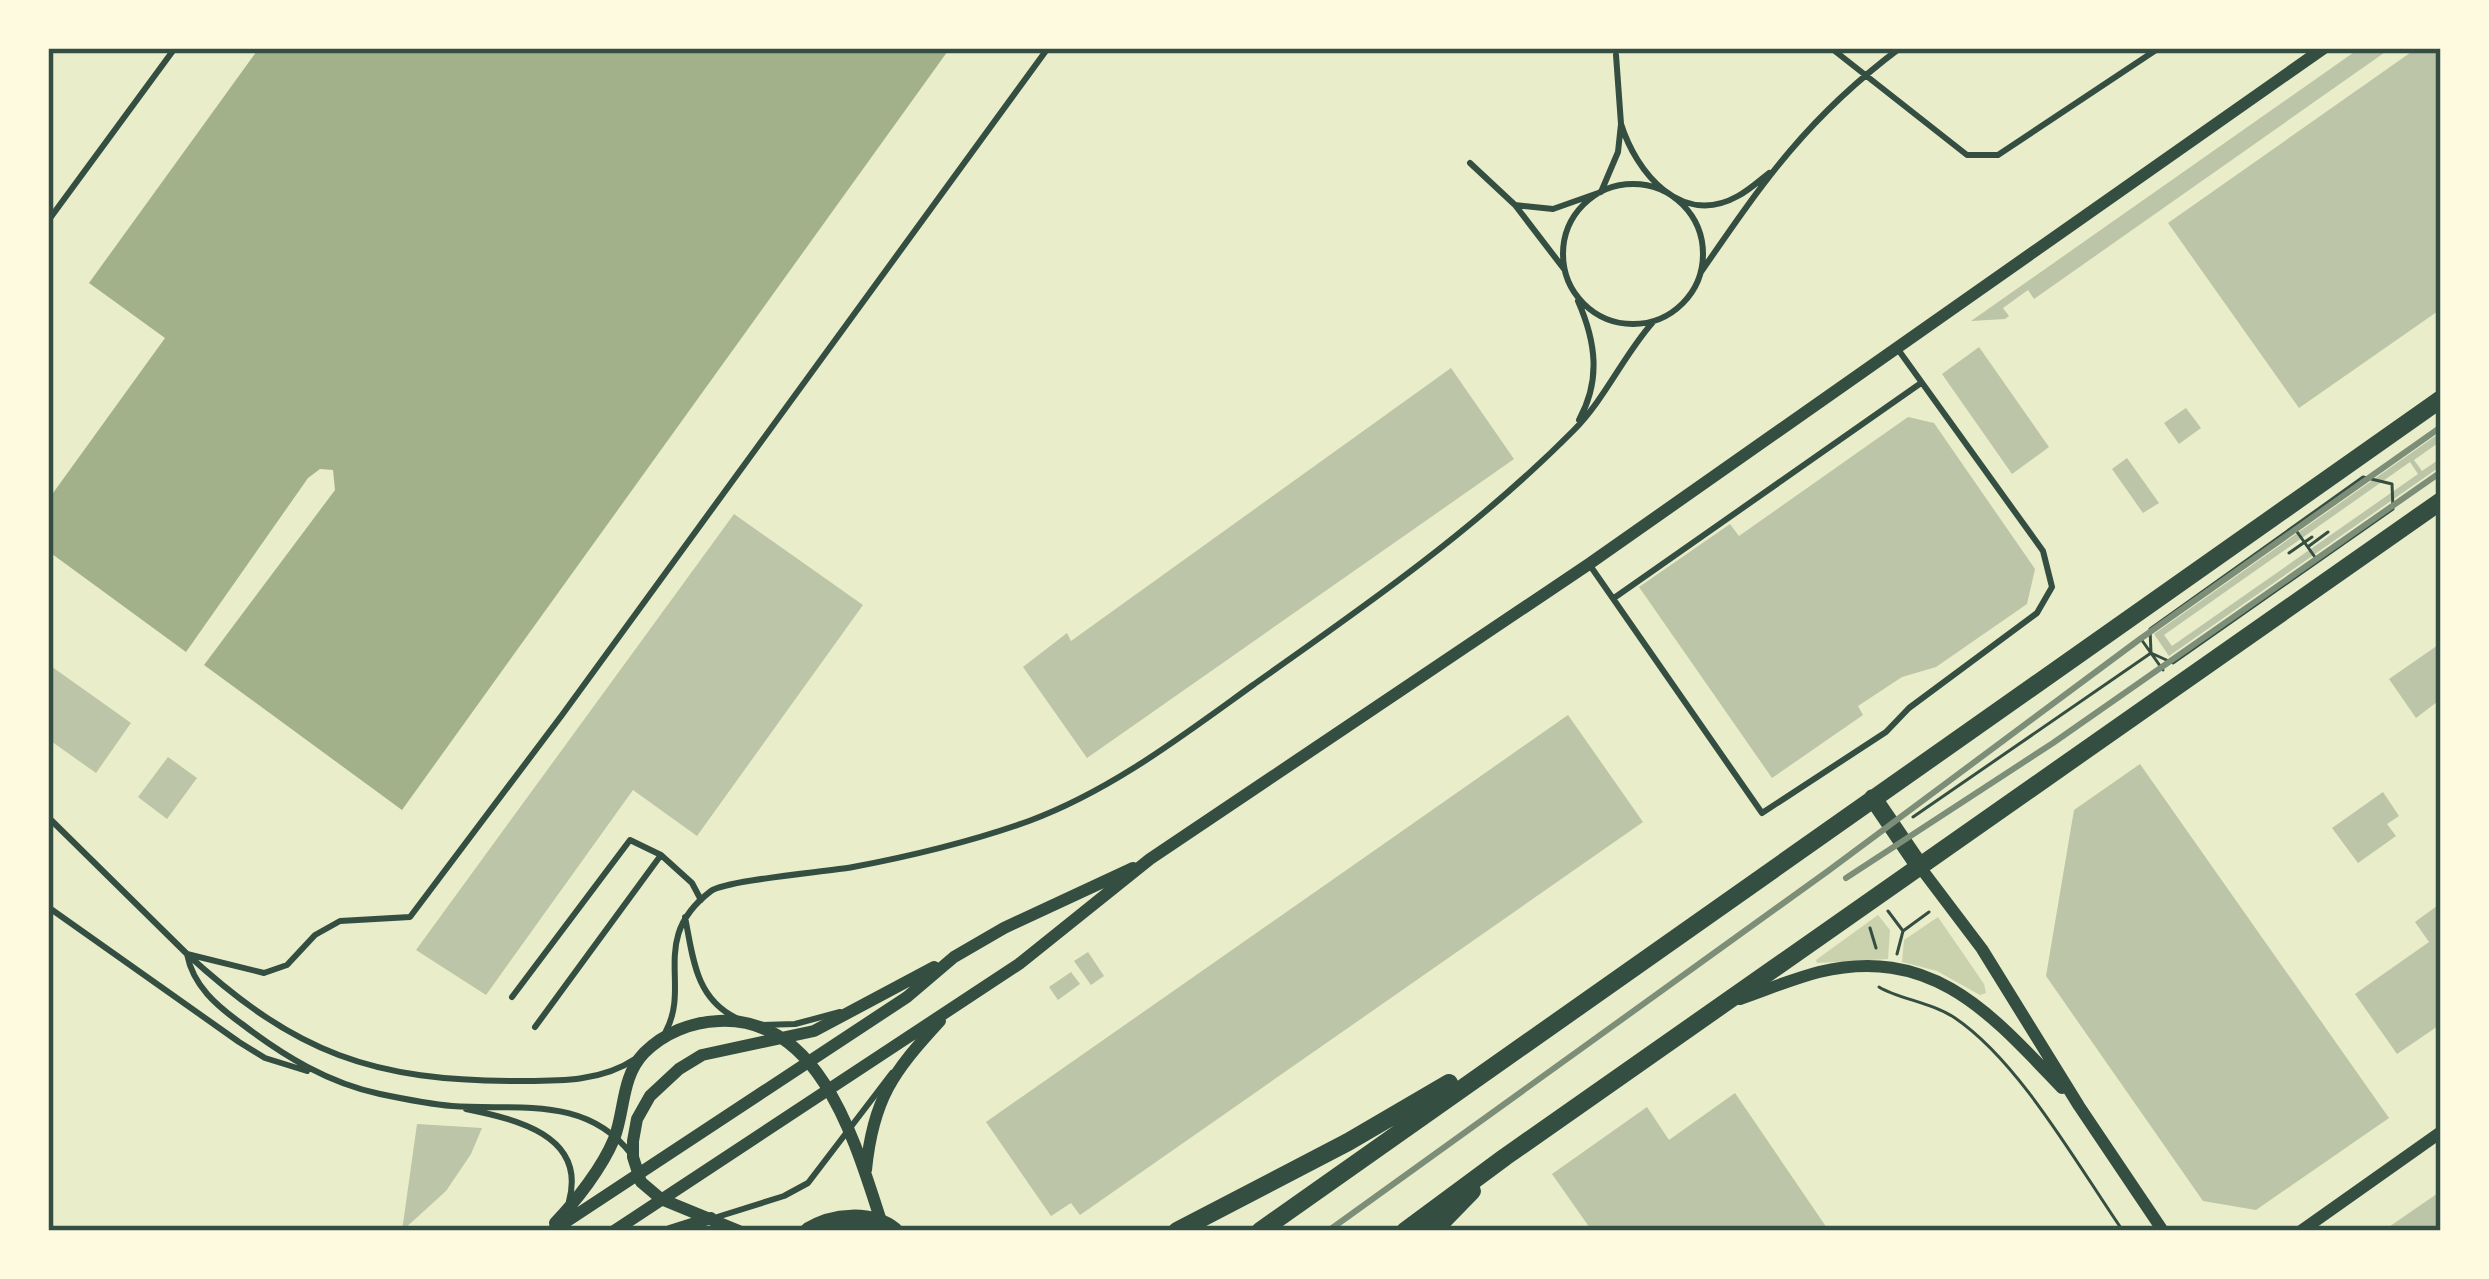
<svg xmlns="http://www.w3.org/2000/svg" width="2489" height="1279" font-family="'Open Sans',sans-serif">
<rect width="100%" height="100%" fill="#e9edc9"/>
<path fill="#cad2ad" d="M1878,915L1890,930L1888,959L1817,963L1816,960Z
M1938,917L1984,984L1986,993L1980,995L1937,971L1902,962L1904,940Z"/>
<path fill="#a3b18a" d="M259,48H950L402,810L204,665L335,490L333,470L320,469L308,478L186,652L48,551V500L165,338L89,283Z"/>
<path fill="#bcc5a7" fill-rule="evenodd" d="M2360,48H2391L2034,299L2028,290L2003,308L2009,316L2005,319L1971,321Z
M2417,48H2441V309L2299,408L2168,223Z
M1979,347L2049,447L2012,474L1942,374Z
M1451,368L1514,459L1087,758L1023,667L1067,633L1071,641Z
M2186,408L2201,428L2179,444L2164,423Z
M1908,417L1934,423L2035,569L2027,604L1936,667L1902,677L1858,706L1863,715L1772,778L1639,587L1730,524L1739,536Z
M2441,432V441L2414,460L2422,471L2441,458V466L2169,656L2154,634ZM2410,462L2418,474L2172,646L2164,635Z
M2127,458L2159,503L2143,513L2112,469Z
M734,514L863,605L697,836L633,790L486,995L416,950Z
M2441,643V699L2416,718L2389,679Z
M48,664L131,723L96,773L48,739Z
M1568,715L1643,822L1080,1215L1071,1203L1051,1216L986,1122Z
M168,757L197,778L167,819L138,797Z
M2140,764L2389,1118L2256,1210L2203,1201L2046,976L2074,810Z
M2383,792L2399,816L2387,824L2396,836L2358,863L2332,828Z
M2441,903V1024L2397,1054L2355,994L2429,942L2415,922Z
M1088,952L1104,976L1091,985L1074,961Z
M1071,972L1080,984L1058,1000L1049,987Z
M1735,1093L1829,1231H1592L1552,1174L1647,1107L1669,1140Z
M417,1124L482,1128L471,1154L446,1191L402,1231Z
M2441,1191V1231H2383Z"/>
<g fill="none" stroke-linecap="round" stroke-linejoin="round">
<path stroke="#344e41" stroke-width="3" d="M2363,477L2392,484L2393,509L2173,663L2151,653L2150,629Z
M2295,529L2317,560
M2309,546L2328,532
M2289,553L2312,537
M2141,639L2163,670
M1913,817L2151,653
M1888,911L1903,931
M1870,928L1876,948
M1897,954L1903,931L1929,912
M1879,987C1898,999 1931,1002 1955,1018C2020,1062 2078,1166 2123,1231"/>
<path stroke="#344e41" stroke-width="6" d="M1831,48L1967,155H1998L2159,48
M1616,55L1621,124
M1470,163L1515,205
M1563 254a70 70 0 1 1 140 0a70 70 0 1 1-140 0Z
M48,221L175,48
M1564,269L1515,205L1553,209L1601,192L1618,152L1621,124C1636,172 1681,228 1738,196C1749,190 1759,181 1769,173
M1701,272C1765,179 1808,117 1900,48
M1578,301C1596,342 1601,380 1579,420
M1589,564L1762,813L1886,732L1909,708L2037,613L2052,587L2043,551L1897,348
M1614,598L1921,383
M48,817L187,954L264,973L287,965L315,935L340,921L410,917L562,715L1048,48
M48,907L239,1042L265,1058L307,1071
M685,917C693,957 695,998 736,1018
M512,997L630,840L661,855
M759,1025L795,1024L840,1012
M535,1027L661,855L692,883L701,900
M666,1031C691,984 649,938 711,891C727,880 825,872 853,867C911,856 973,841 1029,821C1112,790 1182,736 1253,685C1364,607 1477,528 1573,431C1605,399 1623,356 1653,322
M466,1109C515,1119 587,1135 569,1201
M631,1154C585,1094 515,1111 452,1106C428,1104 404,1099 380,1094C328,1083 284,1056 242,1024C217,1006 193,986 187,954C296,1054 372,1081 519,1081C558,1081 601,1082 635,1059
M714,1218L784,1196L808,1183L892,1073"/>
<path stroke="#344e41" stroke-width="12" d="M1920,867L1982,949L2079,1106L2163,1231
M1740,999C1766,990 1792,979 1819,972C1933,945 1991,1014 2062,1088
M866,1170C873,1099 893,1072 940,1021
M555,1223C576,1201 602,1168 614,1139C625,1111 621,1077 644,1053C664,1033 691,1022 719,1021C821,1016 856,1145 881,1221
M552,1231L907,997L954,957L1004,928L1133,868
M614,1231L1019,964L1150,859L1589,564L2324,48
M670,1231L711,1218
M739,1231L661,1199L641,1182L633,1157V1141L637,1119L650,1096L679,1069L702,1055L814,1031L934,967
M2301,1231L2441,1132"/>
<path stroke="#344e41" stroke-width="18" d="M1873,798L1920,867
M809,1231C833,1216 871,1213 894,1231
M1177,1231L1348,1142L1449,1083
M1260,1231L2441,399
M1405,1231L1505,1157L2441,501
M1433,1231L1472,1191"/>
<path stroke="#7c8e77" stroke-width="6" d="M1846,878L2053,743L2441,472
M1328,1231L1828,871L2140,639L2441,427"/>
</g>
<rect width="2489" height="1279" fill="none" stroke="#fefae0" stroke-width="102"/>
<rect x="51" y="51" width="2387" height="1177" fill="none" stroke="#344e41" stroke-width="4.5"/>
</svg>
